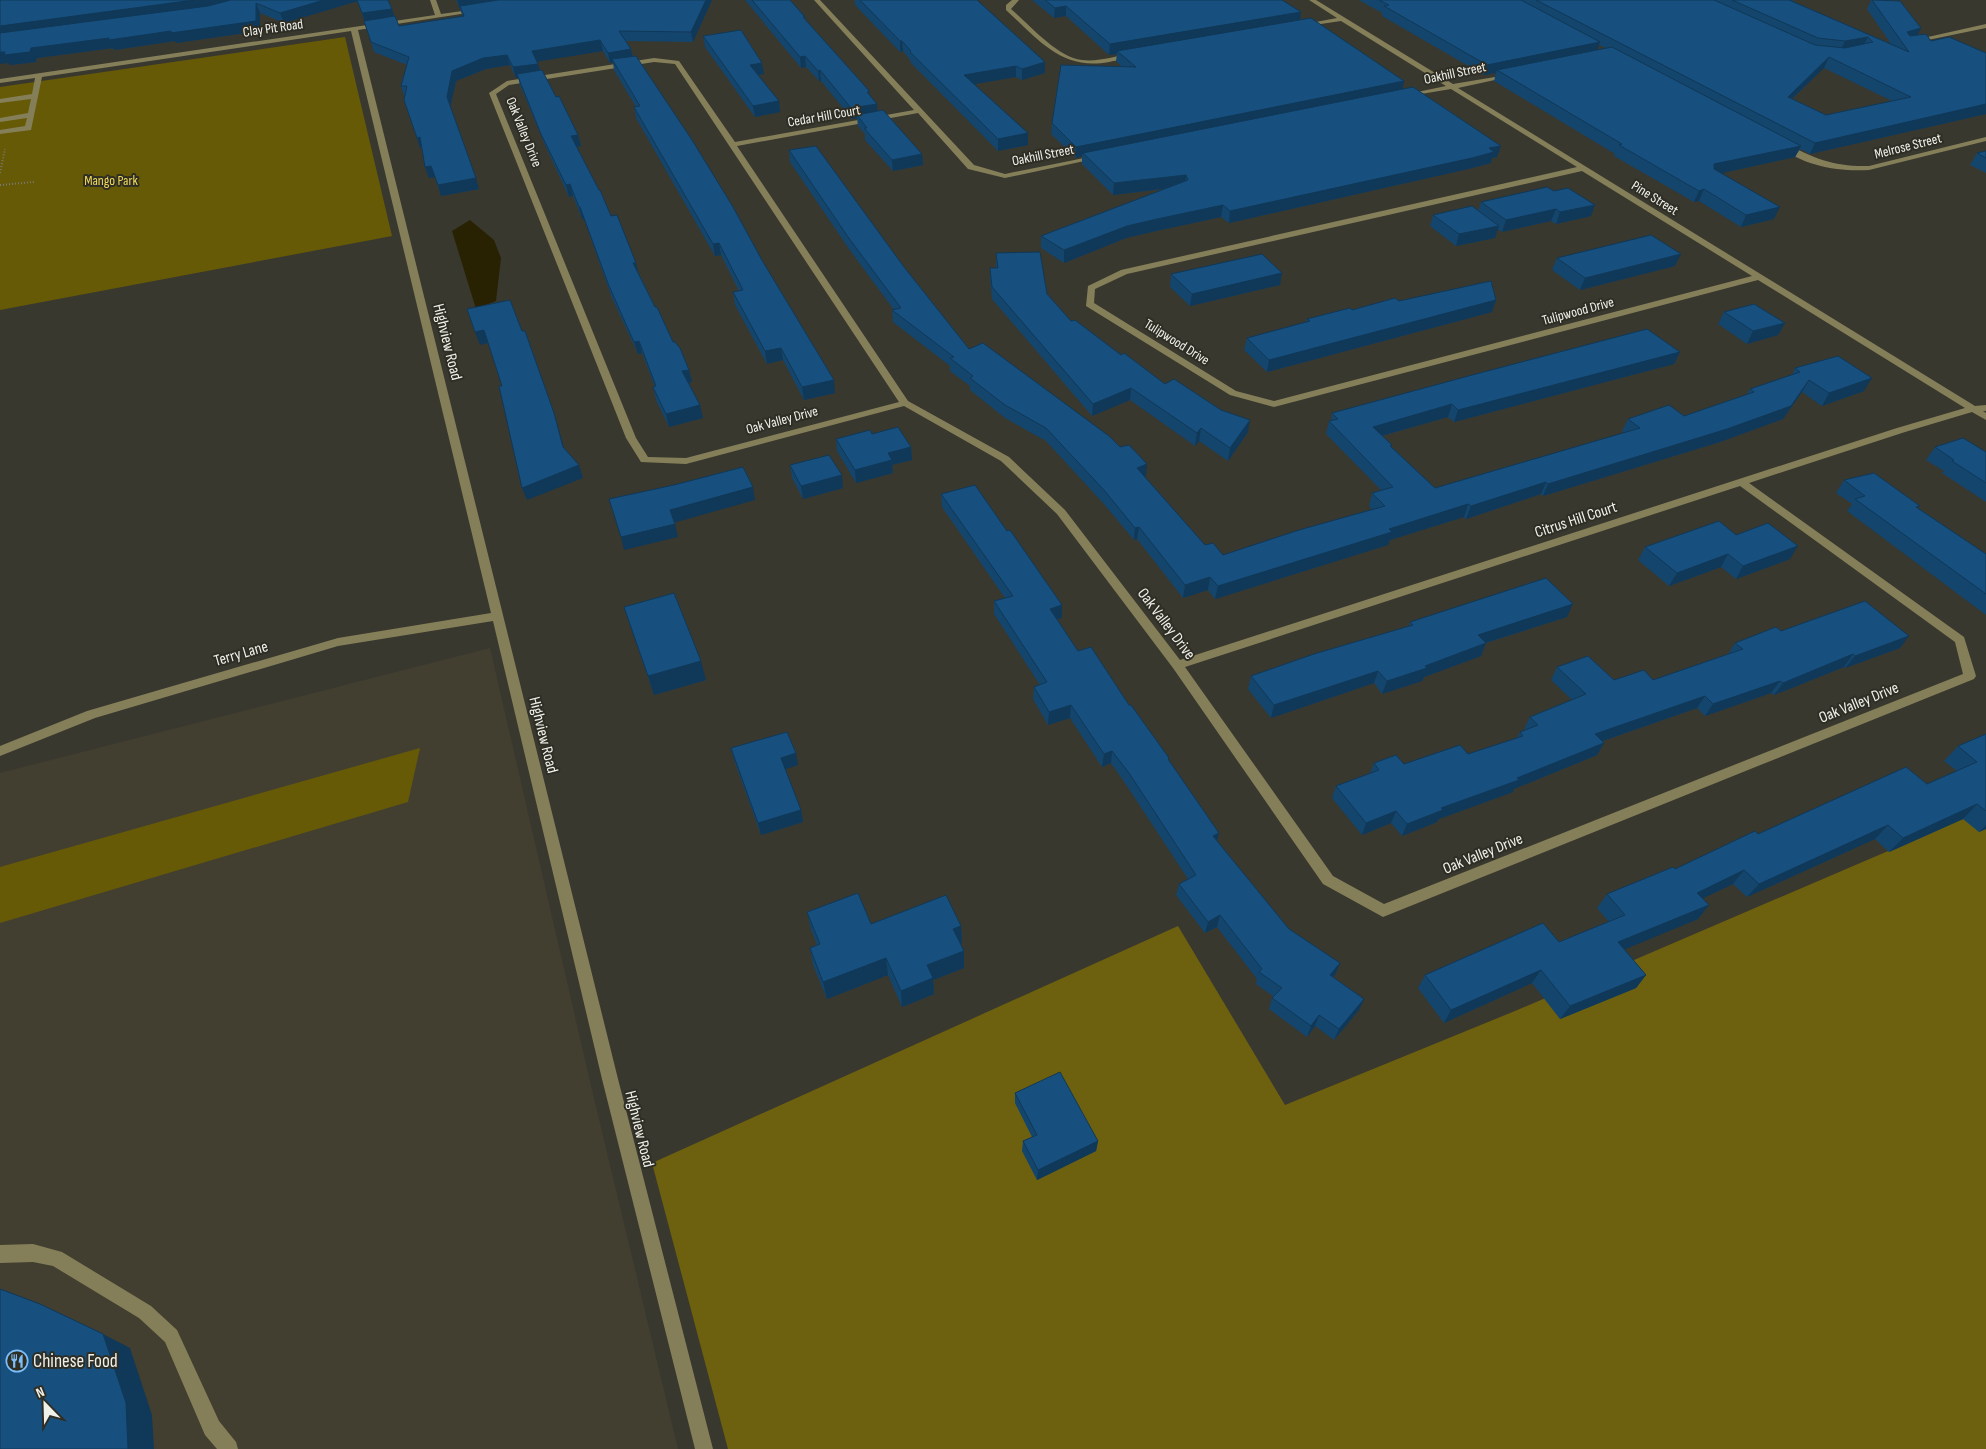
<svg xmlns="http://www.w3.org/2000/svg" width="1986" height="1449" font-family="'Sofia Sans Condensed',sans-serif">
<rect width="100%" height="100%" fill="#39382f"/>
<path fill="#423f30" d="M490,648L591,1086L678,1449H0V773Z"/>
<path fill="#665a07" d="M345,37L392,236L0,310V87Z
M420,748L408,802L0,923V867Z"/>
<path fill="#6d600e" d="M1986,809V1449H728L652,1163L1178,926L1285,1105L1515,1011Z"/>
<path fill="#282203" d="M470,220L494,240L501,258L496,301L476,309L452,231Z"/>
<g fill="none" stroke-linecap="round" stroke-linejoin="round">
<path stroke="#7b7a73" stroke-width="2" stroke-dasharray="1 2" stroke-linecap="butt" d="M0,173L5,149
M0,185L34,182"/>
<path fill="#857f59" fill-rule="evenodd" d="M430,0H436L441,14L477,9L480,11L358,30L618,1079L713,1449H695L602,1079L493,621L338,646L95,718L0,756V746L87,711L338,638L491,613L351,31L42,77L31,130L0,134V130L25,126L27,118L0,122V118L28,113L31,99L0,103V99L32,94L35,78L0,83V79L435,15Z
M814,0H820L974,165L1005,174L1099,155L1103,157L1005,178L968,169L918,113L737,146L908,401L1009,457L1065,510L1180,660L1897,428L1965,408L1758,280L1274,407L1230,395L1086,306L1088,286L1121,270L1577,167L1451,89L1403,97V95L1446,86L1341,21L1300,27V25L1337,18L1309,0H1316L1453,84L1513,74V76L1458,88L1975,406L1986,405V411H1983L1986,413V420L1972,412L1905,432L1749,483L1964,637L1976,676L1974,679L1383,917L1323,884L1173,668L1057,514L1001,461L904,406L686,464L641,462L626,438L489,93L507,81L654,58L679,61L735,142L914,110ZM654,62L675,64L899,402L686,458L648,457L636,438L496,94L509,85ZM1582,171L1752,276L1274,401L1236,391L1094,303L1095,289L1127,274ZM1740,486L1955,642L1963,674L1384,904L1333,876L1185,667Z
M1012,0H1019L1011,9C1030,25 1057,57 1082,60C1099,62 1116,56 1132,53L1135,55C1128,59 1117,60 1109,62C1061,71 1038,39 1006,10V5Z
M1986,24V28L1913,43L1910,41Z
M1986,137V141L1869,170C1839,172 1802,166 1778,145L1785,143C1815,159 1835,167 1869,166Z
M33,1244L62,1252L151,1306L177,1330L219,1421L236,1442L238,1449H217L205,1435L165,1342L139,1318L53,1266L33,1262L0,1263V1245Z"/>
</g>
<path fill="#14456c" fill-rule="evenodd" d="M0,0H388L394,16L399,26L463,17L460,9L456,0H712L693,42L626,41L633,56L835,393L804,400L783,360L767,364L735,305L733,292L739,291L721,255L715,256L636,118L634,107H636L614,70L613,63H610L603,51L537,61L540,71L578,135L581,146L576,147L611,216L655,307L689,370L692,382L689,383L703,418L669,427L656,400L653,387H655L642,353L638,354L612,298L584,219H582L573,196L569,197L545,145L520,85L518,77L516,78L510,65L486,69L456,81L450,107L479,189L441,196L435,177L429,178L425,167L422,148H420L401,86L407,65L374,52L358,1L284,23L260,13V31L176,43L175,41L114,50L113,48L37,58L36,62L10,65L8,63Z
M745,0H790L805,17V21L870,95L878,111L922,154L923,165L893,171L865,140V134L858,126L857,118L852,119L821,81H819L806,67L801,68Z
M854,0H977L1045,62V73L1022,80L1016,77L974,84L1028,133V145L998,151L911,63L910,60L903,51L900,52L855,5V1Z
M1032,0H1282L1301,12L1300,20L1404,81L1402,89L1497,157L1492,158L1491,163L1468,169L1229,223L1221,217L1156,231L1126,238L1064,263L1041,248V236L1164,189L1113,195L1082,164V156L1076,158L1051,134L1052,123L1122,67L1116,61L1117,54L1109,55L1066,16L1054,18Z
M1359,0H1794L1792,1L1891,44L1867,9L1871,0H1887L1921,28L1917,35L1931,41L1986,53V114L1810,154L1800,149L1795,157L1722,173L1774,219L1741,227L1699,201L1694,202L1614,156L1615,154L1494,81L1496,73L1484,75L1382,16V13ZM1599,45L1606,48L1597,50ZM1824,68L1892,101L1826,115L1792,99Z
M703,36L764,74L758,75L779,101L780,112L755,117L705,47Z
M789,150L904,267L969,349L1146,476L1145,477L1205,545L1223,555L1372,509L1369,506L1372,493L1381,490L1326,434L1329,421H1331L1332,413L1680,352L1674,364L1454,422L1448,417L1382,436L1392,447L1435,488L1624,433L1622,431L1628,419L1684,416L1746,395L1750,389L1792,375L1795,368L1864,391L1822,406L1802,392L1783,419L1720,442L1543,496L1541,494L1466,519L1464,517L1390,540L1388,545L1215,599L1208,590L1183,598L1137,539L1134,540L1103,503L1046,441L1005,418L970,390V386L950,371V366L893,322L892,310H894L849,249L790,162Z
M1986,151V173L1970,165L1977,153Z
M1554,191L1595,205L1591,216L1556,224L1551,221L1502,232L1498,229L1495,238L1456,246L1430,226L1433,215L1478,211L1481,202Z
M996,253L1047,294L1071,321L1165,384L1248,432L1228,461L1199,441L1195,446L1130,400L1092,416L992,299L990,280V268H996Z
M1557,258L1675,266L1580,290L1552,270Z
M1171,274L1280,285L1190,306L1170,287Z
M1399,301L1492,312L1267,372L1244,350L1247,338L1306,322L1307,319Z
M1724,312L1785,323L1778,335L1747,344L1718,324Z
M872,434L911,447L912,460L892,465L893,473L856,483L837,451L836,439Z
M1935,447L1986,452V502L1942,473L1944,471L1926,460Z
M790,465L843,488L803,499L792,478Z
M1844,480L1918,508L1986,554V615L1847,511L1852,504L1836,493Z
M941,494L1007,531L1062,605V618L1057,619L1078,651L1129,705L1169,758V761L1219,833L1217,841L1289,929L1340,963L1335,975L1333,978L1364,999L1359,1010L1334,1040L1315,1026L1307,1037L1269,1009L1272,998L1274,997L1256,984L1257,979L1217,927L1205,933L1176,895L1179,884L1188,879L1127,786L1111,763L1102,767L1070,718L1048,725L1033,699L1034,687L1040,685L994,614V601L1005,598L942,507Z
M1736,535L1790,559L1736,579L1721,567L1669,586L1638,560L1645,547Z
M624,607L706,680L654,695Z
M1567,617L1486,643L1481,656L1424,677L1422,681L1382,694L1374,683L1271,718L1248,689L1251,676L1409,626L1410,622Z
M1781,631L1900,648L1845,668L1844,667L1774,695L1771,693L1705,716L1697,708L1603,741L1604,743L1597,755L1514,789L1513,792L1439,819L1437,822L1402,836L1391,823L1362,835L1332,798L1336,786L1370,773L1374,763L1404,764L1468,754L1517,738L1520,732L1525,730L1524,729L1530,717L1572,700L1551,680L1557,667L1614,680H1653L1728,654L1735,643Z
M1986,734V829L1979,832L1963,819L1889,852L1875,839L1747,897L1733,884L1703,898L1709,905L1698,919L1624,949L1646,975L1636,988L1560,1019L1532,983L1444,1023L1418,988L1425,975L1559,942L1609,922L1597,908L1607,894L1675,869L1758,834L1927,784L1957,771L1944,761L1958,746Z
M731,748L798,765L785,769L801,810L803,822L761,835L734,760Z
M807,912L871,924L961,926L962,943L960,944L964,951V968L933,980L934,994L902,1007L888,975L827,999L813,965L810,948L817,945L811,929Z
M1015,1093L1098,1141L1096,1151L1037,1180L1022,1151L1023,1141L1032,1137L1015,1103Z"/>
<path fill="#103858" d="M194,0H239L228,5L0,37V26Z
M324,0H358V1L284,23L280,13Z
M457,0H524L460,6V9Z
M706,0H712L693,42L691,32Z
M256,3L260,13V31L176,43L175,41L114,50L113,48L37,58L36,62L10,65L8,63L0,64V52L109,38Z
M1066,6V16L1054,18L1055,8Z
M392,9L395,19L365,23L362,13Z
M1301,12L1300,22L1117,51V54L1109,55L1110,44Z
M1921,28L1916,38L1901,42L1907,32Z
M1868,37L1863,47L1840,51L1845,41Z
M600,40L603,51L535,62L532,51Z
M900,41H902L903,51L900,52Z
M1600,42L1597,52L1497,70L1496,73L1484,75L1487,65Z
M631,49L633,59H612L613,63H610L608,53Z
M507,55L510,65L486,69L456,81L450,108L447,97L452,71L483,58Z
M805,56L806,67L801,68L800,57Z
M1829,57L1824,68L1783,107L1788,97Z
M1045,62V73L1022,80V69Z
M762,63L764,74L751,76L750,65Z
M538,64L541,74H517L518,77L516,78L513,67Z
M1016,66V77L964,86V75Z
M820,70L821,81H819L818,71Z
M1404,81L1402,92L1083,153L1082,156L1076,158V147Z
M779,101L780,112L755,117L753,106Z
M877,104L878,114L857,115V118L852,119L851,108Z
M1986,104V114L1810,154L1815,143Z
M1028,133V145L998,151V139Z
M578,135L581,146L574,148L571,136Z
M420,137L424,148H420L417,138Z
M1501,146L1497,157L1492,158L1491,163L1468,169L1229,223L1230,211Z
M1801,146L1795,157L1709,176L1714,164Z
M922,154L923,165L893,171L892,160Z
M431,166L435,177L429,178L425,167Z
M1186,175L1185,186L1113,195L1114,183Z
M476,178L479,189L441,196L438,185Z
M570,184L573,196L569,197L566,185Z
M1704,189L1699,201L1694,202L1699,191Z
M1223,205L1221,217L1156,231L1126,238L1064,263V250L1127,226L1157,219Z
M1595,205L1591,216L1556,224L1560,212Z
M579,207H580L584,219H582Z
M1780,207L1774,219L1741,227L1746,215Z
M1556,209L1551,221L1502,232L1506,220Z
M1499,226L1495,238L1456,246L1459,234Z
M719,243L721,255L715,256L713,244Z
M1681,254L1675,266L1580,290L1585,278Z
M633,263H636L639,275Z
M1282,273L1280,285L1190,306L1192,294Z
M1496,300L1492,312L1267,372L1269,360Z
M1785,323L1778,335L1747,344L1753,331Z
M484,330L488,343L480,345L475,332Z
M639,341L642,353L638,354L634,342Z
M781,348L783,360L767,364L765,351Z
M1680,352L1674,364L1454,422L1458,410Z
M689,370L692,382L685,384L682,371Z
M1872,378L1864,391L1822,406L1829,393Z
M834,380L835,393L804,400L802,387Z
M1809,380L1802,392L1783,419L1720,442L1543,496L1548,484Z
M1131,388L1130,400L1092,416L1093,404Z
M1452,404L1448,417L1370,439L1373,427Z
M700,405L703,418L669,427L666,414Z
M554,413L558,426L567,459L563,447Z
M1250,420L1248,432L1228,461L1230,448Z
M1201,428L1199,441L1195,446L1197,433Z
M911,447L912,460L892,465L893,473L856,483L855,470L888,453Z
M1147,464L1146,476L1135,480L1137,468Z
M579,465L583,478L527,500L522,488Z
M842,475L843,488L803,499L801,486Z
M1546,482L1541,494L1466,519L1471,506Z
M753,487L755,500L673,523L670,510Z
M1468,504L1464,517L1390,540L1388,545L1215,599L1218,586L1389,529Z
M675,524L678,537L624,550L621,537Z
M1139,527L1137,539L1134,540L1135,528Z
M1798,546L1790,559L1736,579L1743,566Z
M1728,554L1721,567L1669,586L1677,573Z
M1210,577L1208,590L1183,598L1185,585Z
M1573,604L1567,617L1472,647L1478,635Z
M1062,605V618L1049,622L1050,609Z
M1909,636L1900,648L1845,668L1855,656Z
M1486,643L1481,656L1424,677L1422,681L1382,694L1387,681Z
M1853,654L1844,667L1774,695L1783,683Z
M701,661L706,680L654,695L648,676Z
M1378,671L1374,683L1271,718L1274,705Z
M1780,681L1771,693L1705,716L1713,704Z
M1705,696L1697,708L1588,746L1595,734Z
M1071,705L1070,718L1048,725L1049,712Z
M1604,743L1597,755L1514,789L1513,792L1439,819L1437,822L1402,836L1407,824L1441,808L1517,778Z
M1112,751L1111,763L1102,767L1104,754Z
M796,753L798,765L783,770L781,758Z
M1977,804L1963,819L1889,852L1903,838Z
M801,810L803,822L761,835L758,823Z
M1396,811L1391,823L1362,835L1366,823Z
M1888,825L1875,839L1747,897L1759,884Z
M1986,825V829L1979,832Z
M1219,833L1216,845L1213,836Z
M1744,870L1733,884L1687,906L1697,893Z
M1709,905L1698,919L1609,956L1618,942Z
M1220,915L1217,927L1205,933L1208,922Z
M961,926L962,943L953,946V929Z
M964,951V968L933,980L934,994L902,1007L901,991L927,965Z
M886,958L888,975L827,999L823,982Z
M1340,963L1335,975L1325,987L1330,975Z
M1541,970L1532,983L1444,1023L1451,1010Z
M1646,975L1636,988L1560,1019L1570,1006Z
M1364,999L1359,1010L1334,1040L1339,1029Z
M1319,1015L1315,1026L1307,1037L1311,1026Z
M1098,1141L1096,1151L1037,1180L1038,1170Z
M103,1334L130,1348L152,1415L154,1449H128Z"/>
<path fill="#17507e" stroke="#103858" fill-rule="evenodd" d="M0,0H194L0,26Z
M231,0H324L280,13L256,3V21L171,33V31L109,40V38L31,48L30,52L4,55L5,52H0V33L208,6Z
M357,0H388L392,9L362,13Z
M498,0H706L691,32L619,31L631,49L608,53L600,40L532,51L538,64L513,67L507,55L483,58L452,71L447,97L476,178L438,185L431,166L425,167L420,137L417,138L404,100L407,86H401L409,57L371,42L364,21L395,16L399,26L464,16L460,6Z
M752,0H790L805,17H803L864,85L870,92H867L877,104L851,108L820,70L818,71L805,56L800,57Z
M860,0H977L1045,62L1022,69L1016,66L964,75L1028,133L998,139L910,52L911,51L902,41H900Z
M1045,0H1282L1301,12L1110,44L1066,6L1055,8Z
M1379,0H1521L1600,42L1487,65L1384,6L1389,5Z
M1536,0H1714L1815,45L1845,48L1873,42L1868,37L1845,41L1818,38L1732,0H1789L1909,52L1872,0L1900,1L1921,28L1907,32L1910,36L1926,34L1931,41L1949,37L1986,53V104L1815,143ZM1829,57L1911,97L1826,115L1788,97Z
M1311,18L1404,81L1076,147L1052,123L1061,65L1136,67L1117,51Z
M741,30L762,63L750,65L779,101L753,106L703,36Z
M1612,47L1801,146L1714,164V169L1780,207L1746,215L1704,189L1699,191L1619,145L1622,144L1497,70Z
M636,56L692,140L733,207L763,262L834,380L802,387L781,348L765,351L733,292L743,290L719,243L713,244L634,107L640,106L612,59Z
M542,70L556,97L559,96L578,135L571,136L599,190H600L611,216L617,215L636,263H633L655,307H657L673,342H675L680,348L689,370L682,371L700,405L666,414L653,387L656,386L639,341L634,342L609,286L580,207H579L570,184L566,185L541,134L517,74Z
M1413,87L1501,146L1489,148L1494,152L1472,158L1230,211L1223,205L1157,219L1127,226L1064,250L1041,236L1188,180L1186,175L1114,183L1083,153Z
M883,110L922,154L892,160L864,128H867L857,115Z
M816,146L904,267L969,349L983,343L1109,436L1120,447L1129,445L1147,464L1137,468L1205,545L1213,543L1223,555L1299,530L1385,506L1372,493L1393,487L1329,421L1338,419L1332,413L1476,374L1647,329L1680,352L1458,410L1452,404L1373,427L1392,445L1390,446L1435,488L1640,428L1628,419L1669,405L1684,416L1754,392L1750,389L1800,372L1795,368L1838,356L1872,378L1829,393L1809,380L1791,406L1727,429L1548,484L1546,482L1471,506L1468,504L1389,529L1392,532L1218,586L1210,577L1185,585L1139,527L1135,528L1104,490L1046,428L1005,405L970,378L973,376L950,358L954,357L892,310L901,308L848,237L789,150Z
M1986,151V158L1977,153Z
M1547,187L1554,191L1568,188L1595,205L1560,212L1556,209L1506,220L1481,202Z
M1472,206L1499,226L1459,234L1433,215Z
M1651,235L1681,254L1585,278L1557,258Z
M1040,252L1047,294L1071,321L1075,320L1121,355L1124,353L1165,384L1174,379L1221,410L1250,420L1230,448L1201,428L1197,433L1131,388L1093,404L992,287L990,268H998L996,253Z
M1262,254L1282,273L1192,294L1171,274Z
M1491,281L1496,300L1269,360L1247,338L1310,321L1307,319L1350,308L1352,310L1395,298L1399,301Z
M510,300L522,331H525L554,413L563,447L579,465L522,488L499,386H502L484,330L475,332L467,309Z
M1754,304L1785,323L1753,331L1724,312Z
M898,427L911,447L888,453L892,460L855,470L836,439L870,430L872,434Z
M1963,438L1986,452V483L1952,461L1954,460L1935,447Z
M829,455L842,475L801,486L790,465Z
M743,467L753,487L670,510L675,524L621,537L609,499L674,485Z
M1874,473L1920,506L1916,507L1986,554V594L1855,499L1865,496L1844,480Z
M975,485L1007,531L1010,530L1062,605L1050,609L1078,651L1091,647L1129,705H1131L1169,758L1168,759L1219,833L1213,836L1289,929L1340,963L1330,975L1364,999L1339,1029L1319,1015L1311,1026L1272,998L1282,988L1259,972L1262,969L1220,915L1208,922L1179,884L1196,875L1129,773L1112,751L1104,754L1071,705L1049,712L1034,687L1047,682L994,601L1013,596L941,494Z
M1719,521L1736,535L1768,523L1798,546L1743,566L1728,554L1677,573L1645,547Z
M1546,578L1573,604L1478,635L1486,643L1425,666L1427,668L1387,681L1378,671L1274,705L1251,676L1314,654L1413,625L1410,622Z
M674,593L701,661L648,676L624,607Z
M1865,601L1909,636L1855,656L1853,654L1783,683L1780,681L1713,704L1705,696L1595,734L1604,743L1517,778L1519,780L1441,808L1443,810L1407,824L1396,811L1366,823L1336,786L1379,770L1374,763L1396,755L1404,764L1460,745L1468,754L1523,736L1520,732L1538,725L1530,717L1586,694L1557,667L1588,656L1614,680L1644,670L1653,680L1743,649L1735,643L1776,627L1781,631Z
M787,732L796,753L781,758L801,810L758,823L731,748Z
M1986,734V811L1977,804L1903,838L1888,825L1759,884L1744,870L1697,893L1709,905L1618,942L1646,975L1570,1006L1541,970L1451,1010L1425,975L1543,923L1559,942L1625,915L1607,894L1673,867L1675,869L1755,831L1758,834L1906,767L1927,784L1977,762L1958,746Z
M858,893L871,924L946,895L961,926L953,929L964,951L927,965L933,978L901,991L886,958L823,982L810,948L820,944L807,912Z
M1060,1072L1098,1141L1038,1170L1023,1141L1037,1135L1015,1093Z
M0,1289L40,1304L103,1334L126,1403L128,1449H0Z"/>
<defs>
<g id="restaurant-ring" transform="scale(1.125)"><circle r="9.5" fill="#2f2e25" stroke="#7dbef9" stroke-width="1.5"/><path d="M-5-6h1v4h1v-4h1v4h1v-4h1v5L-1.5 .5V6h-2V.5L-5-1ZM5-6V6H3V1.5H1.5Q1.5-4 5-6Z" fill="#7dbef9"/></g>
</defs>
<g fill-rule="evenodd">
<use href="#restaurant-ring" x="17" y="1361"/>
</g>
<g text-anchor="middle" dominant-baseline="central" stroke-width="4" stroke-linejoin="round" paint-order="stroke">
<g font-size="14" fill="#f1f1eb" stroke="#2f2e25">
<text transform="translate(273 28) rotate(-8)">Clay Pit Road</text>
<text transform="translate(1455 73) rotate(-12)">Oakhill Street</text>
<text transform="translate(824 116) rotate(-10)">Cedar Hill Court</text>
<text transform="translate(524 132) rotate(68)">Oak Valley Drive</text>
<text transform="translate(1908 146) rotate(-14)">Melrose Street</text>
<text transform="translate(1043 155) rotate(-11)">Oakhill Street</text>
<text transform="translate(1655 198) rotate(32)">Pine Street</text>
<text transform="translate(1578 311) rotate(-15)">Tulipwood Drive</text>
<text transform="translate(1177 342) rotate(32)">Tulipwood Drive</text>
<text transform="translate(782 420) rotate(-15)">Oak Valley Drive</text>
</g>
<g font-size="14" fill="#f0da57" stroke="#2f2e25">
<text x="111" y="180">Mango Park</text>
</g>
<g font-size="16" fill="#f1f1eb" stroke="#2f2e25">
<text transform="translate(447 342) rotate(76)">Highview Road</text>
<text transform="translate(1576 520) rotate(-18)">Citrus Hill Court</text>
<text transform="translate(1166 624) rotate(53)">Oak Valley Drive</text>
<text transform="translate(241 654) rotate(-16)">Terry Lane</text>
<text transform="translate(1859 703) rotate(-22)">Oak Valley Drive</text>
<text transform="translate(543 735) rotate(76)">Highview Road</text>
<text transform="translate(1483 854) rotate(-22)">Oak Valley Drive</text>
<text transform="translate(639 1129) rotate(76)">Highview Road</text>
</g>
<g font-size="19" fill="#f1f1eb" stroke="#2f2e25" text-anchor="start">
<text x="33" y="1361">Chinese Food</text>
</g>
</g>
<g transform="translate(45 1404) rotate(337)" stroke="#2f2e25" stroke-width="4" paint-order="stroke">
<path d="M0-4L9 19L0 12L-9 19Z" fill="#f1f1eb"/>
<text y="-8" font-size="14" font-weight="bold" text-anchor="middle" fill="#f1f1eb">N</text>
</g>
</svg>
